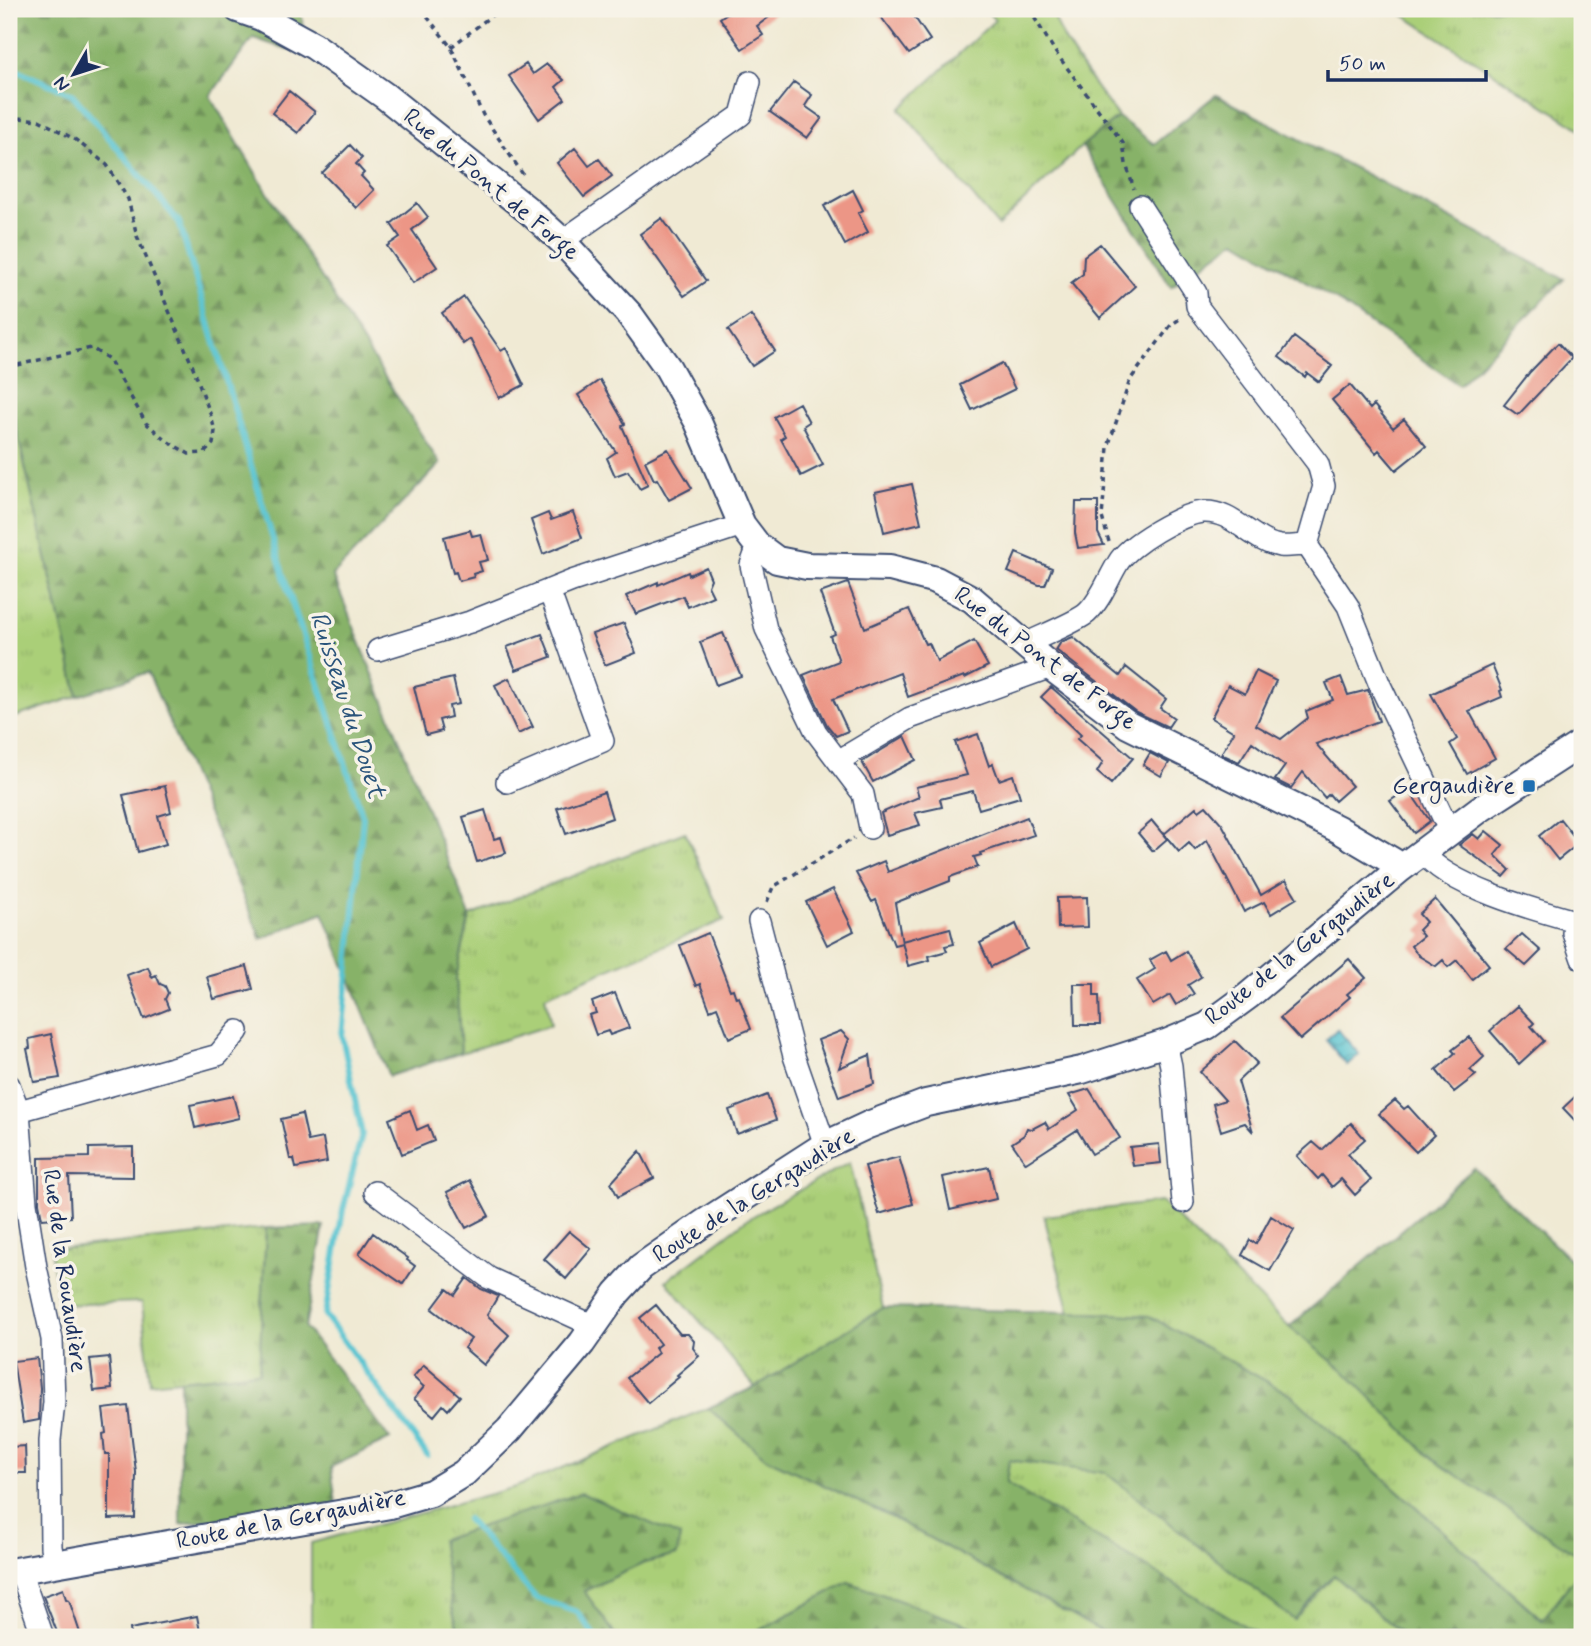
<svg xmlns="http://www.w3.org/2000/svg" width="1591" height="1646" font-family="Mynerve,sans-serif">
<defs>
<pattern id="grass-tufts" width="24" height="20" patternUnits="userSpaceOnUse" patternTransform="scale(1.75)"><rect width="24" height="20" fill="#aacf78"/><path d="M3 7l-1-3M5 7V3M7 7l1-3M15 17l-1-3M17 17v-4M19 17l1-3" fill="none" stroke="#92b26a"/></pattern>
<pattern id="forest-firs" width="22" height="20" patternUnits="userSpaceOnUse" patternTransform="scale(1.75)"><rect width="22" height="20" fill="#87b268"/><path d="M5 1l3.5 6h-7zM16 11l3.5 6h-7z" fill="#6e9159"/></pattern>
<pattern id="water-waves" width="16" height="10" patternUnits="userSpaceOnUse" patternTransform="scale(1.75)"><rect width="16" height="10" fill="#58c4d1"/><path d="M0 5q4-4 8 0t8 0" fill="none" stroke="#48a0ad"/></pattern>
</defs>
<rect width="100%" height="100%" fill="#f7f3e8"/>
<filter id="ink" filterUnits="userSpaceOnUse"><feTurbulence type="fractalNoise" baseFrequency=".0143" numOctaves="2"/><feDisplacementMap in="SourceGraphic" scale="14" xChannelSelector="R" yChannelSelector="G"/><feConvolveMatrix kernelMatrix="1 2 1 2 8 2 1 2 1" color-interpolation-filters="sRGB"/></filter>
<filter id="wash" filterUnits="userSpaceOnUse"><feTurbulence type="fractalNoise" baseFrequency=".00686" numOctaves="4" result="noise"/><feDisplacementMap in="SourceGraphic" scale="28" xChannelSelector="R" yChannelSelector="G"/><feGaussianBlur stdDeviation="1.57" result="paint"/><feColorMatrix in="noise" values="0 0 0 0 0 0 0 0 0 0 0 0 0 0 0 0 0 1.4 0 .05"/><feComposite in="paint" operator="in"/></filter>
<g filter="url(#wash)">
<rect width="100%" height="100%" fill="#f0ead4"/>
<path fill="url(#grass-tufts)" stroke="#627f6b" stroke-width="2" d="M985,9H1054C1051,31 1103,96 1118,117L1082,146L998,226L900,109L995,20Z
M1394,9H1582V130Z
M9,397L78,696L9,719Z
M685,832L724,920L545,996L551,1025L461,1053L456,977L470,916Z
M850,1162L883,1308L755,1387L666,1281L746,1220Z
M1161,1202L1289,1327L1582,1558V1568L1543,1620L1291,1395L1149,1316L1070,1312L1044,1216Z
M266,1228L259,1372L150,1383L142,1302L59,1305L51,1250Z
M708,1408L766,1458L891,1517L1112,1637H991L992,1634L848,1582L747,1637H617L584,1591L644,1563L677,1555L452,1607L460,1637H301L311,1631V1543L516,1487Z
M1009,1460L1106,1473L1294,1620L1334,1575L1405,1637H1263L1006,1483Z"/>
<path fill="url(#forest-firs)" stroke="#517063" stroke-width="2" d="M9,9H301L303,29L289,50L253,38L210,96L261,182L440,464L333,575L470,916L456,977L461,1053L389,1076L323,912L261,939L148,672L78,696L9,397Z
M1216,95L1564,279L1459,385L1336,300L1236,240L1171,287L1082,146L1118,117L1154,144Z
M1474,1168L1582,1271V1558L1432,1459L1343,1370L1289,1327Z
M324,1226L305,1327L390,1439L331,1467L336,1504L180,1524V1380L259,1372L266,1228Z
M883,1308L1070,1312L1149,1316L1291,1395L1542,1620L1582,1568V1637H1405L1334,1575L1294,1620L1106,1473L1009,1460L1006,1483L1263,1637H1112L891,1517L766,1458L708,1408L755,1387Z
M581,1493L680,1536L677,1555L644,1563L584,1591L617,1637H460L452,1607L441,1540Z
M848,1582L992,1634L991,1637H747Z"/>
<path fill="url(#water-waves)" stroke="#3a7a98" stroke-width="2" d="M1337,1029L1359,1054L1347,1065L1326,1040Z"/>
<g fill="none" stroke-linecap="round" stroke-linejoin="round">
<path stroke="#58c4d1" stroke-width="6" d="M9,67L72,94L179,222L287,587L363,817L342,1036L362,1134L343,1210L325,1315L427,1455
M467,1519L536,1598L577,1612L596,1637"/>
</g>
<g id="blocks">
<path fill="#ec9686" d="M733,9H780L757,26L763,35L742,49L720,18Z
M875,9H909L930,40L909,54Z
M526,64L533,74L547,64L564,80L556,87L565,99L539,119L509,76Z
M794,82L812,95L805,106L822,118L807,138L770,112Z
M289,91L315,112L298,133L272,113Z
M350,145L362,158L356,164L364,173L361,176L374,190L356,208L322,173Z
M575,148L589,166L599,159L612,176L584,197L557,163Z
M853,190L863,210L858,213L868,232L845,245L824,206Z
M417,203L428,217L412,230L437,267L413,283L387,246L400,237L391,224Z
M662,218L706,281L684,296L640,234Z
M1100,244L1135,286L1100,318L1071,283L1083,274L1084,256Z
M464,297L501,351L506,348L524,385L499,398L470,339L463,344L442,313Z
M751,315L775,351L752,366L728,330Z
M1294,337L1332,366L1319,382L1307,373L1305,377L1279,357Z
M1558,343L1572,358L1518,415L1504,405L1530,372Z
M1002,363L1015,389L972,410L960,385Z
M600,380L625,424L622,426L648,485L640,489L628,471L615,476L607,458L616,452L578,395Z
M1350,385L1370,409L1374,405L1393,428L1404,419L1426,446L1396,470L1379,450L1376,453L1332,400Z
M799,403L809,422L803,426L823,465L801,476L781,439L785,436L774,417Z
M668,449L692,488L669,500L657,479L654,480L645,461Z
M912,484L921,523L884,532L875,492Z
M1076,502H1098V533L1104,545L1078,548L1075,533Z
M573,512L582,538L543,554L531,520L548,513L551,520Z
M470,530L472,536L481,534L488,560L479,562L482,571L473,574L474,577L459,581L456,572L453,573L444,537Z
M1016,553L1052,568L1045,585H1039L1008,572Z
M706,567L711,579L708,586L713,596L688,607L683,596L636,614L626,596L658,582V585L688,572L689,575Z
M848,583L865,628L909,609L925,644L929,643L937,661L974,641L988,666L965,678L964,676L908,697L900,673L833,699L848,731L836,736L827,725L803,675L839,661L830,636L835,634L820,593Z
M624,623L636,653L605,665L592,634Z
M723,633L741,676L716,685L700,642Z
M542,634L551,657L516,670L507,647Z
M1073,637L1120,676L1126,667L1166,699L1160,708L1174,718L1168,727L1136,712L1056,650L1061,642Z
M1492,665L1502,690L1500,691L1502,697L1469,711L1495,758L1467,774L1450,744L1457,739L1431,694Z
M1256,671L1276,681L1256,725L1281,739L1308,718L1306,711L1333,700L1326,683L1341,677L1348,695L1368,690L1379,721L1316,744L1352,786L1335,801L1329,794L1325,798L1303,772L1291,788L1275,780L1285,766L1252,742L1239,762L1221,754L1234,732L1211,718L1228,685L1245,694Z
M453,678L459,704L449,706L451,717L439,720L442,731L426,735L414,687Z
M509,678L533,727L518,734L495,685Z
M1051,687L1133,758L1111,784L1097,772L1103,762L1077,739L1081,735L1041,697Z
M978,734L989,766L993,764L999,780L1013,775L1020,797L979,809L973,791L940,799L942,807L915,813L920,825L887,835L881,813L919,797L916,787L967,775L955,742Z
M905,736L916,760L873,782L862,762Z
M1150,753L1169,763L1161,776L1143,765Z
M165,786L171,812L158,816L166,844L138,852L123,795Z
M1408,789L1430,821L1414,833L1390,801Z
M604,792L612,818L566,834L557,808Z
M1206,806L1222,824L1261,895L1286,880L1297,898L1271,914L1264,902L1244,912L1207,840L1195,850L1189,843L1179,852L1164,834L1196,807L1199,811Z
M485,810L494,839L501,837L506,853L477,862L463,817Z
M1027,817L1034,835L980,853L981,855L974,857L978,867L950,877V881L895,903L902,943L894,945L876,900L872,902L856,873L884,861L888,872Z
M1560,819L1579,843L1558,860L1539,836Z
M1152,821L1167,839L1153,851L1138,833Z
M1486,831L1503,845L1495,855L1510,870L1504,877L1459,845L1473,834L1479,839Z
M833,889L854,931L827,945L806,902Z
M1087,897L1088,927L1058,928L1057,898Z
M1435,899L1489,965L1472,979L1457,960L1448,967L1443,960L1436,966L1419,956L1411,946L1423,936L1418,930L1426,922L1419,914Z
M1016,924L1027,949L991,967L980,943Z
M950,928L954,944L945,946L947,951L929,956L930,960L908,966L902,941Z
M708,933L730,990L733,989L736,998L739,997L751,1029L729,1038L717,1007L710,1010L700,984L696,986L680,945Z
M1522,934L1541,951L1526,966L1506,949Z
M1166,951L1171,960L1186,951L1201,977L1188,985L1194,994L1176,1005L1170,995L1153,1005L1137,980L1155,969L1150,960Z
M1349,959L1366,978L1347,994L1350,997L1300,1040L1280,1018Z
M247,966L253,989L214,999L207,977Z
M148,967L152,977L156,975L160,984L165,986L168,993L165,999L169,1009L144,1019L127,975Z
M1074,984H1094V996H1099L1100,1025H1075Z
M615,993L629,1028L610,1035L608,1031L596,1035L589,1015L596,1013L592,1002Z
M1518,1006L1534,1023L1531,1026L1544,1041L1519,1064L1490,1031Z
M841,1031L849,1039L839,1068L870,1055L874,1084L839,1097L818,1040Z
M51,1034L60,1078L34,1082L27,1049L30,1048L29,1039Z
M1469,1037L1484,1057L1470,1070L1476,1075L1454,1092L1436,1070L1455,1053L1452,1050Z
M1235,1041L1257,1063L1238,1081L1253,1132L1245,1123L1221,1131L1213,1104L1225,1100L1200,1072Z
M1089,1089L1120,1138L1092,1154L1077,1130L1026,1163L1012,1143L1024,1135L1027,1128L1032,1129L1045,1122L1049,1129L1078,1110L1069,1095Z
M1582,1090V1128L1563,1108Z
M767,1095L776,1120L737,1134L729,1110Z
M233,1096L239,1118L195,1128L190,1105Z
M1395,1100L1404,1109L1408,1106L1434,1135L1416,1152L1379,1114Z
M410,1110L417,1130L428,1125L434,1141L402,1154L389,1119Z
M302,1114L308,1141L323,1138L327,1162L296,1168L294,1159H290L281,1119Z
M1351,1123L1365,1139L1348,1154L1371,1180L1355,1195L1341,1179L1332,1187L1322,1175L1318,1179L1297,1156L1313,1142L1322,1150Z
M1159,1144L1161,1163L1133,1166L1130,1147Z
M133,1147V1177L69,1176L71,1217L42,1219L39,1203V1158L89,1157V1148Z
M640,1151L654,1178L618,1197L611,1183Z
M899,1157L913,1204L879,1214L865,1166Z
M989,1167L996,1199L950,1210L943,1177Z
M470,1180L489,1216L466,1228L447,1192Z
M1271,1216L1294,1230L1270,1271L1242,1255L1250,1240L1256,1244Z
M569,1231L591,1249L566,1279L544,1259Z
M373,1233L408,1258L407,1260L415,1266L403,1284L359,1254Z
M467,1278L481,1289L498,1296L487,1315L509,1335L484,1365L464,1348L471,1339L432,1309L447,1289L455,1295Z
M656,1305L680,1334H688L694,1341L693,1348L699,1356L677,1375L679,1377L648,1403L627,1378L658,1353L655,1348L660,1344L640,1318Z
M109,1357L112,1389L94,1391L90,1359Z
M37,1358L40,1388L39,1420L23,1423L13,1361Z
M424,1365L460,1396L448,1410L443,1405L434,1416L414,1399L424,1387L413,1377Z
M128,1406L136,1472L135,1518L109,1519V1454H105L103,1434L106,1433L103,1409Z
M25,1446L26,1473H9V1447Z
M63,1589L66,1599L69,1600L80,1633L69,1637H59L43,1596Z
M197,1616L201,1637H131L130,1629Z"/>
</g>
</g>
<g filter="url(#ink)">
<use href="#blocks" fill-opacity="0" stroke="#3b4b70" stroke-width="2"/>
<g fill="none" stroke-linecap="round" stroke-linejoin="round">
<g stroke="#3b4b70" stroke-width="24">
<path id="minor" d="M1140,206L1196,293L1197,306L1318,464L1324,486L1307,545L1348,606L1379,683L1450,832
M562,241L741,115L750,82
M758,546L751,565L766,629L816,732L838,761L910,718L1051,667
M1025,644C1039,637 1077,622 1087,613C1101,600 1108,579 1118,563C1128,545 1182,513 1203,512C1233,510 1252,542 1280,546C1289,547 1298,545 1307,545
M378,650L470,622L572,581L742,525
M838,761L863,794L870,828
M507,782L603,741L549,590
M1423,852C1447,887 1542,912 1582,923
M759,921L794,1056L825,1145
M1575,921L1573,933L1582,959
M1166,1043L1171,1066L1183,1202
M9,1085L19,1111L26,1203L36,1267L52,1339L54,1402L50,1440L51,1547L54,1563
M19,1111L218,1055L238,1031
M375,1192L489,1278L594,1326
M20,1570L43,1637"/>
</g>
<g stroke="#3b4b70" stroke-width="30">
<path id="tertiary" d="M238,9L261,17L314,46L385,96L529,211L562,241L630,315L668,368L698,422L742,525L758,546L777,560L807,566L890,568L936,580L972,599L1051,667L1128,725L1338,829L1394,862L1400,869
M9,1572L390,1505L431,1493L464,1473L509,1430L582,1343L617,1293L641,1267L704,1223L825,1145L868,1125L926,1103L1082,1070L1166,1043L1207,1026L1248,996L1400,869L1480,809L1582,743"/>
</g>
<path stroke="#3b4b70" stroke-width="3.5" stroke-dasharray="5 5" stroke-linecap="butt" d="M421,9L451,47L483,115L524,176
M1029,9L1056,53L1123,143L1126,164L1134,189
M451,47L500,9
M9,117L39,120L76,140L107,165L128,199L137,236L193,367L211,416L215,431L213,444L204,453L189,454L167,441L146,423L109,359L91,348L9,367
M1109,542L1102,517L1108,447L1130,380L1171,325L1181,318
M767,902L773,887L854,838"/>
<use href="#minor" stroke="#fff" stroke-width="21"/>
<use href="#tertiary" stroke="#fff" stroke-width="26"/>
</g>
</g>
<rect fill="#1f6fb2" stroke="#f7f3e8" stroke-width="2.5" x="1522" y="779" width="14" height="14" rx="3.5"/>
<g text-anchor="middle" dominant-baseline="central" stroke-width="7" stroke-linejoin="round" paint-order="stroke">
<g font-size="24" fill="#1b2f5e" stroke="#f7f3e8">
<text transform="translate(491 185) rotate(40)">Rue du Pont de Forge</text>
<text transform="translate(1045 659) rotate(37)">Rue du Pont de Forge</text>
<text transform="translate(1300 949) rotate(-38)">Route de la Gergaudière</text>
<text transform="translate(754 1196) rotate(-32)">Route de la Gergaudière</text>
<text transform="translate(64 1271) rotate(82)">Rue de la Rouaudière</text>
<text transform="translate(291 1520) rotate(-11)">Route de la Gergaudière</text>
</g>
<g font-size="24" fill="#1b2f5e" stroke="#f7f3e8" text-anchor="end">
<text x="1515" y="786">Gergaudière</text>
</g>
<g font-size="26" font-style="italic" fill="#2a547b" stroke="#f7f3e8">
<text transform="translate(347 705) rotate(72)">Ruisseau du Douet</text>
</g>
</g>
<rect width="1591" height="1646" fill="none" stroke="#f7f3e8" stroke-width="35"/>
<g transform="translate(74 74) rotate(231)" stroke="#f7f3e8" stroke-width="5" paint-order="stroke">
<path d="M0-5L12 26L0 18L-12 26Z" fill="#1b2f5e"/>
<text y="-10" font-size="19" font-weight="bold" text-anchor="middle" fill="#1b2f5e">N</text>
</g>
<path d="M1328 70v10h158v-10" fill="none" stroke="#1b2f5e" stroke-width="3.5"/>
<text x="1339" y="70" font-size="21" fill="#1b2f5e" stroke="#f7f3e8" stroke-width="5" paint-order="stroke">50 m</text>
</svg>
